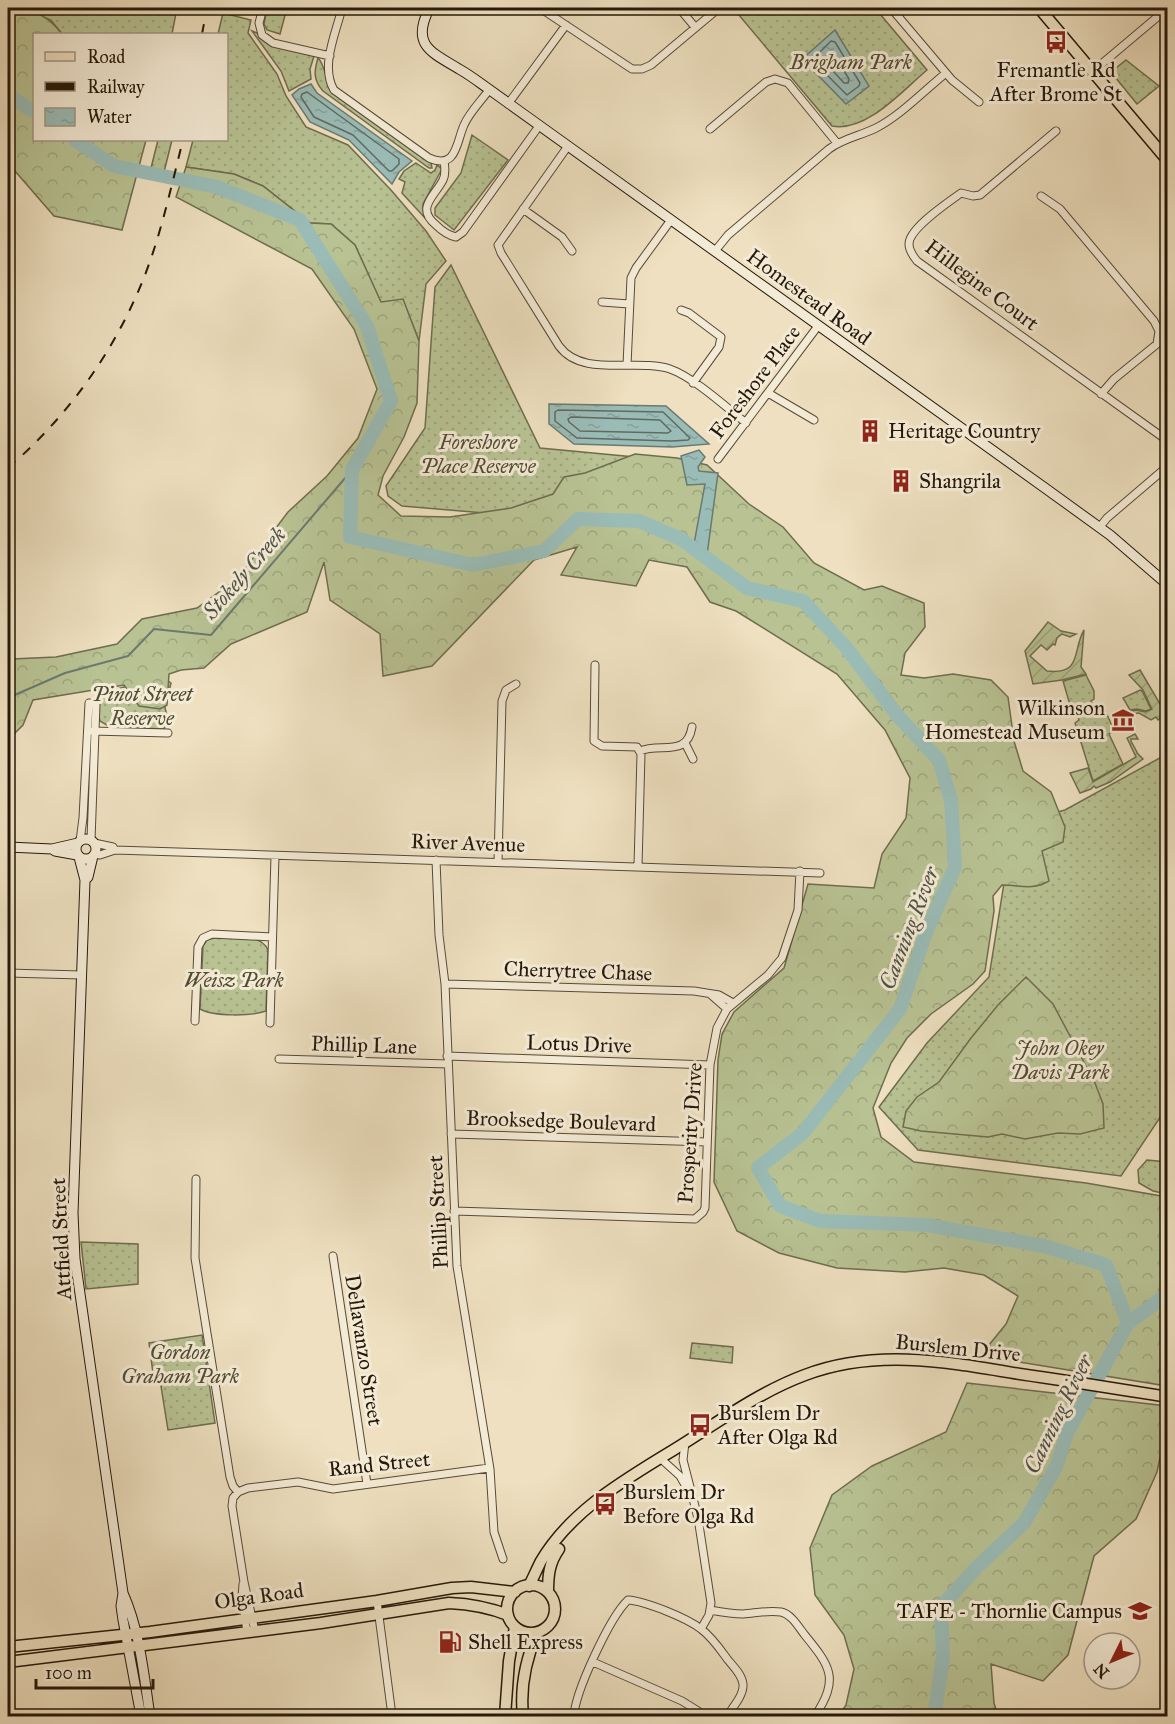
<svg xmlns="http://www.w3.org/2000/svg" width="1175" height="1724" font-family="'IM FELL Great Primer',serif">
<defs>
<pattern id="grass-dots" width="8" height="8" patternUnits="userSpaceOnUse" patternTransform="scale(1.5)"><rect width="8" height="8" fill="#b8c293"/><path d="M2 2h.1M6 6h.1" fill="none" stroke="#9ea67d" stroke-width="1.8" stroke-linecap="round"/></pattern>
<pattern id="forest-crowns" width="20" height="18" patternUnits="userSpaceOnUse" patternTransform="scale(1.5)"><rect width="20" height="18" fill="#b8c293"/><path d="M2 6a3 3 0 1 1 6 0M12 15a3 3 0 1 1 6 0" fill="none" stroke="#9ea67d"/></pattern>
<pattern id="garden-furrows" width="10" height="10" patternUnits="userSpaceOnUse" patternTransform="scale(1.5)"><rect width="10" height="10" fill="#b8c293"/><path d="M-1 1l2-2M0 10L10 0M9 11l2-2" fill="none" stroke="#9ea67d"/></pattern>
<pattern id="water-ripples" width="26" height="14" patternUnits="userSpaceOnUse" patternTransform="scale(1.5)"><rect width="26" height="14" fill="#9abcb7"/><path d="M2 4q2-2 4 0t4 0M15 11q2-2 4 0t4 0" fill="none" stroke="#85a19c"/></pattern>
</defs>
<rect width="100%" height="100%" fill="#eee0c0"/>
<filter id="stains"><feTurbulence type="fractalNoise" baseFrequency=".00333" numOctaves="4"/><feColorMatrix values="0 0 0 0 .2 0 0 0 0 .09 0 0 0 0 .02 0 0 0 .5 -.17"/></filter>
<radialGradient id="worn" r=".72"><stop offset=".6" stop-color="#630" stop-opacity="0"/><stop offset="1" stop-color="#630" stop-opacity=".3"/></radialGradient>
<path fill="url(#grass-dots)" stroke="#6e6d4e" stroke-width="1.5" d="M21,8L166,9L177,8L172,34H62L51,20Z
M267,8H287L280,34L267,30L264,24Z
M733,8H875L927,70C903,90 866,133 832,126Z
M223,13L251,20L248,33L277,74L286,96L306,127L348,145L391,190L426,231L446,261L426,284L419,341L403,300L381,303L355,245L331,224L310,223L263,186L234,174L186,167L193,140H226V34H218Z
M252,31L257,33L276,47L314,56L310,69L311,79L289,91L281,71Z
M318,58C324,63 326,80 332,90L431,163L432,168H429L323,91C313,80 314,71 318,58Z
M1126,60L1159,86L1137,104L1111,72Z
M472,135L508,160L454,230L435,215V208L461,173Z
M158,140H172L162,180L149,176Z
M416,163L431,173L435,170L437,165L442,169L423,204L424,217L402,193L405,182L399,179L404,171Z
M451,265L540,448L667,460L508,515L402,506L388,496L386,486L425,428L435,287Z
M1086,675L1094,691V699L1091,701L1094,708L1099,706L1101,710L1104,708L1114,730L1109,734L1123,764L1093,781L1075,723L1079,720L1075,709H1073L1070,705L1063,681Z
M161,676L171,683L165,708L168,719L164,729L110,727L100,721L96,704L100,694Z
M1140,690L1142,691L1151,709L1146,711L1137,709L1130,710L1123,698Z
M1167,754V1107L1121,1176L918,1150L879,1107L927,1043L989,977L1005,877L1020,822L1065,810Z
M214,938C231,938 260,932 268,950L266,1011C252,1016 214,1017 200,1009L203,946L207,940Z
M1147,1160L1167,1162V1194L1153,1191L1139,1183L1138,1170Z
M81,1242L138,1244V1284L86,1289Z
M202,1335L215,1423L168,1430L160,1380L154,1381L149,1343Z
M692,1343L733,1347L732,1363L690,1358Z"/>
<path fill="url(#forest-crowns)" stroke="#6e6d4e" stroke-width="1.5" d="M8,8C31,7 48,15 62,34H34V140H146L122,230L54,216L8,163Z
M186,167L234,174L263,186L310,223L331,224L355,245L381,302L403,299L419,341L417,403L404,437L383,476L378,495L401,516L450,517L511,508L553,494L564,477L585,473L635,454L677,458L707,465L749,504L783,527L814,563L864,590L882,586L924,603L925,627L905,653L901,675L924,678L953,674L991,680L1008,697L1014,741L1023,771L1051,792L1065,827L1063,842L1042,851L1049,881C1031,891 1021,885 1002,885L993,896L994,911L985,971L973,984L931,1014L907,1038L891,1063L873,1108L881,1137L914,1162L1086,1183L1167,1197V1386L1007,1360L989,1345L1006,1324L1018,1296L984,1275L944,1268L905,1272L837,1268L779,1253L737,1231L714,1182L718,1060L722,1034L734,1012L784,968L808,884L874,888L882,854L906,818L910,778L885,730L837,674L736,611L710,602L687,567L649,560L636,586L561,575L577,547L534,560L432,666L383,676L380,634L330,600L324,562L307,612L231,644L204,668L181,670L169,674L167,705L160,709L139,706L124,685L33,700L23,725L8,740V665L12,659L56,657L117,644L142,619L197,608L238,578L288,512L327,476L358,438L377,389L354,329L312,269L176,197Z
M1026,977L1053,1004L1095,1083L1103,1104L1104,1128L1080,1134L1058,1133L1025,1139L1002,1134L988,1137L921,1131L903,1127L906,1111L917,1097L939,1082L971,1038L998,1005Z
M967,1383L1167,1406V1433L1165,1434L1157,1472L1136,1519L1094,1556L1068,1655L1043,1681L991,1664L994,1703L998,1716H839L846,1705L854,1669L844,1635L815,1595L810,1548L832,1495L872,1466L946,1432Z"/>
<path fill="url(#garden-furrows)" stroke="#6e6d4e" stroke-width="1.5" d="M1048,622L1061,631L1076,634L1070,637L1062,634L1057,638L1055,645L1053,644L1047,650L1041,645L1030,656L1047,671C1083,675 1072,650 1084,630L1081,667L1086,674L1062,680L1033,684L1025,651Z
M1140,670L1166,714L1158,720L1156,717L1151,720L1139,713L1132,714L1130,711L1136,710L1145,712L1152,709L1143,690L1129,675Z
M1135,734L1138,739H1131V741L1138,754L1143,759L1110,782L1096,788L1094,786L1091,789L1080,793L1070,773L1088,768L1093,782L1136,757L1127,738Z"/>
<path fill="url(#water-ripples)" stroke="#6b7a71" stroke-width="1.5" d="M835,30L869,86L846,104L802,59Z
M311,84L317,93L412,161L399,172L392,184L349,140L310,122L292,95L299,89Z
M549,404L666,406L709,444L672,447L574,444L549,424Z
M699,450L705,457L698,467L699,471L718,473L707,555L694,544L705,484L687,485L681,456Z"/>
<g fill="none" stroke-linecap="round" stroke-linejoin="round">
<path stroke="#606a60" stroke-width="1.5" d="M831,41L835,42L860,83L859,86L847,95L812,60Z
M830,53H833L849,79L848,83H844L824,61V58Z
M307,92L399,159V164L392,171H389L353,135L314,117L301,97L302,94Z
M558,410L663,412L690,438L688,440L672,441L577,438L555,421V412Z
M571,417L660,420L671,431L668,433L580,431L569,422L568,419Z"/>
<path stroke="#6b7a71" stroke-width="2" d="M8,700L10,697L65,673L128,656L154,629L211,635L352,470"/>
<path stroke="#9abcb7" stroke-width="14" d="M8,95L34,112
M75,140L114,166L217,187L300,220L367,326L391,401L352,470L350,537L473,565L544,551L578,519L639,521L681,539L747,588L803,601L845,646L897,715L939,760L951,800L955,867L926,933L900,1009L803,1133L758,1168L780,1206L820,1221L927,1225L1044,1246L1106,1265L1128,1323L1068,1431L1056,1467L1024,1523L976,1568L941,1607L943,1657L935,1711V1716
M1128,1323L1168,1294"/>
<g stroke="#574a37" stroke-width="9">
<path id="street" d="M263,8L259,23L262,35L273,43L330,56
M342,8C336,33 320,66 334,90L429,158C457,170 456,143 464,125C469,113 481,101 489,90
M540,8L632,69H642L651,65L719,8
M679,8L695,27
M891,8L952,80L979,102
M1092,72L1168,8
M508,104L566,25
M710,129L766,82L775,79L788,83L837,143
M1056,131L980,195L973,196L961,193C949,202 909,228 909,244C909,250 913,256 917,261L1168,441
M568,146L498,245L501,253L559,346C582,378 636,358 670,369C693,377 726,407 746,423
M444,161C445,167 446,174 443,180C435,196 415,208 436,225C442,231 447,235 456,237L463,232L539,126
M1041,196L1060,209L1154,321L1159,331
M523,209L562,237L572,251
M715,251L728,235L829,149C844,138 860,136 876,128C900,116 925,90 946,73
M602,302L629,304
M681,310L689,313L721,337L719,347L693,383
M627,365L631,278L636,268L671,220
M768,393L814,420
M1101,394L1114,379L1157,344L1159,331L1168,330
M718,459L818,326
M1099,528L1107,518L1168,466
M595,665L594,741L602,746L637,747L641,754L638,866
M92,731L168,733
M685,743L693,759
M640,751C660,742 687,758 692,727
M80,841L83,818L89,703L96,704L91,840
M94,843L113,847L115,850
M95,854L100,855L115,850L820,873
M436,860L439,935L445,984L457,1266L490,1469L494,1532L503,1559
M498,862L502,701L506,690L516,684
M8,973L81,975
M445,984L694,991L719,995L733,1003
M710,994L727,1009
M195,1021L198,947L203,938L212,934L272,937
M270,1023L275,856
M447,1056L710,1065
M279,1059L448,1064
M451,1134L707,1142
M196,1179L195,1258L230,1477L233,1486L238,1492
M454,1211L695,1219L703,1212L705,1208L710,1065L717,1028L727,1009L768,975L782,958L798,910L800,871
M333,1256L367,1484
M685,1442L683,1460L698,1518L711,1603L709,1615L701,1629
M660,1458L680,1476L688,1490
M243,1584L242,1598L247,1632
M377,1601L391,1708
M710,1610C721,1612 732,1614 743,1614C756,1613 768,1610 781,1612C791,1614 798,1626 804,1634C830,1666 840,1678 815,1716
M255,1631L244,1582L232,1506L233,1498L238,1492L248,1488L298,1482L333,1489L489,1468
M593,1662L682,1701L706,1716
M574,1716C575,1692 610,1617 628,1600C645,1601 687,1618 701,1629C712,1637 720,1649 728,1660C734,1667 742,1675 743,1684C744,1695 733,1707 727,1716"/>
</g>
<g stroke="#251809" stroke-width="11">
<path id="secondary" d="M429,9C411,45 431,52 459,69C470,75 480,83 490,90L1045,488L1110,535L1168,585
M76 849a10 10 0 1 1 20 0a10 10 0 1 1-20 0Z
M8,847L52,849L55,851L77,855
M52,849L78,843
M79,857L85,880L73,1213L75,1259L123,1593C140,1631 144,1676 150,1716
M85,880L88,877L93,856
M123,1593L121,1606L123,1620L141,1716"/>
</g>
<g stroke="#251809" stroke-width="13">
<path id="primary" d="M1039,8L1168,161
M507 1609a24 24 0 1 1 48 0a24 24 0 1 1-48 0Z
M529,1586C533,1578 537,1569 541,1561C572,1509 625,1480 675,1449C717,1423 759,1392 805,1375C876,1348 948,1362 1020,1374C1069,1381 1118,1389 1168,1397
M548,1592C548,1576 549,1563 559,1549
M8,1647L150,1632L377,1601L452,1588L471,1587L515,1592
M8,1662L321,1623L449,1603C470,1604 488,1607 508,1615
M505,1716L509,1661L515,1627
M523,1716C520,1688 526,1659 537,1633"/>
</g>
<use href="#street" stroke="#f4ebd6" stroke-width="7"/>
<use href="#secondary" stroke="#f4ebd6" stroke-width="9"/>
<use href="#primary" stroke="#eee0c0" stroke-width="10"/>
<path stroke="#251809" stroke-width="2" stroke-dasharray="10 10" stroke-linecap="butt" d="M202,34L207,8
M8,468C67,417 113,354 143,280C161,235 171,187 183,140"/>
</g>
<defs>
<g id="bus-bare" transform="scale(1.8)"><path d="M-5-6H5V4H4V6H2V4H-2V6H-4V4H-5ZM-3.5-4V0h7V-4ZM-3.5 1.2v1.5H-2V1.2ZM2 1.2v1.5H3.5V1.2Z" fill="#8f2418" stroke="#f4ebd6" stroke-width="2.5" paint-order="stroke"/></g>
<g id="building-bare" transform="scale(1.8)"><path d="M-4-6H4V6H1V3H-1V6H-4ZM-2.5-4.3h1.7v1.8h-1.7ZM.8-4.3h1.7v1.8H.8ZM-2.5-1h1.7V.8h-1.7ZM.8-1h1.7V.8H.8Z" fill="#8f2418" stroke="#f4ebd6" stroke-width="2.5" paint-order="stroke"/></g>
<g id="museum-bare" transform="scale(1.8)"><path d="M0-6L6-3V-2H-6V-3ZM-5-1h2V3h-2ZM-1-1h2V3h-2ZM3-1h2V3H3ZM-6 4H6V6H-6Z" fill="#8f2418" stroke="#f4ebd6" stroke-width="2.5" paint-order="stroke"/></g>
<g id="university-bare" transform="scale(1.8)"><path d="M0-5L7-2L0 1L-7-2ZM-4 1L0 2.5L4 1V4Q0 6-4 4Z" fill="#8f2418" stroke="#f4ebd6" stroke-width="2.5" paint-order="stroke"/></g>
<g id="fuel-bare" transform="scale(1.8)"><path d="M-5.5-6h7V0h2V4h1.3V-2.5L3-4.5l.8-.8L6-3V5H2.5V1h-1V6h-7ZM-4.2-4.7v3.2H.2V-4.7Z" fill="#8f2418" stroke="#f4ebd6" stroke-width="2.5" paint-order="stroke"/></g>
</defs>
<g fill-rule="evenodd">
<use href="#bus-bare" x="1056" y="42"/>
<use href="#building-bare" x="870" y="431"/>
<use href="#building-bare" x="901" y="481"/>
<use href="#museum-bare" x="1123" y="720"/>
<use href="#bus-bare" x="700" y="1425"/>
<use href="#bus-bare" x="605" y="1504"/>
<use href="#university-bare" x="1140" y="1611"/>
<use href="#fuel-bare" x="450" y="1642"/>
</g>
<g text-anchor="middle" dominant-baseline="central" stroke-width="6" stroke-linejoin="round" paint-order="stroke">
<g font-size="21" font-style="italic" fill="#514b32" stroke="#f4ebd6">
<text x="851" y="62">Brigham Park</text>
<text x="478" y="442">Foreshore<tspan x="478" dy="24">Place Reserve</tspan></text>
<text x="142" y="694">Pinot Street<tspan x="142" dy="24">Reserve</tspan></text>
<text x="234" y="980">Weisz Park</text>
<text x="1060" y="1048">John Okey<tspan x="1060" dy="24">Davis Park</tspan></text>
<text x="180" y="1352">Gordon<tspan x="180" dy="24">Graham Park</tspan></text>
</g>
<g font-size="21" fill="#251809" stroke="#f4ebd6" text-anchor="start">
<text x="1056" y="70" text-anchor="middle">Fremantle Rd<tspan x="1056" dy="24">After Brome St</tspan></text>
<text x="888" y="431">Heritage Country</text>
<text x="919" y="481">Shangrila</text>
<text x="1105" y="708" text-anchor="end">Wilkinson<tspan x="1105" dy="24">Homestead Museum</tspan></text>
<text x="718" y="1413">Burslem Dr<tspan x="718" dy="24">After Olga Rd</tspan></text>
<text x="623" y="1492">Burslem Dr<tspan x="623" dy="24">Before Olga Rd</tspan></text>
<text x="1122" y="1611" text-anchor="end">TAFE - Thornlie Campus</text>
<text x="468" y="1642">Shell Express</text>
</g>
<g font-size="21" fill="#251809" stroke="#f4ebd6">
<text transform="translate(982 285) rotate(37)">Hillegine Court</text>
<text transform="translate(809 297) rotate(36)">Homestead Road</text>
<text transform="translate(755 382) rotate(-53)">Foreshore Place</text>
<text transform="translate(468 843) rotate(2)">River Avenue</text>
<text transform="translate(578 971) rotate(2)">Cherrytree Chase</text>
<text transform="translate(579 1044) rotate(2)">Lotus Drive</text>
<text transform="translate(364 1045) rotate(2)">Phillip Lane</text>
<text transform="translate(561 1121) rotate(2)">Brooksedge Boulevard</text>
<text transform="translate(690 1133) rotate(-86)">Prosperity Drive</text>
<text transform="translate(438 1212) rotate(-93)">Phillip Street</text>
<text transform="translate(61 1239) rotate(-93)">Attfield Street</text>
<text transform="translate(958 1348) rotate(6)">Burslem Drive</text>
<text transform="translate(364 1350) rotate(81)">Dellavanzo Street</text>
<text transform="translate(379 1464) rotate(-6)">Rand Street</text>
<text transform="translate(259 1596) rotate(-8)">Olga Road</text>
</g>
<g font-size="22" font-style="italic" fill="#4e5146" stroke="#f4ebd6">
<text transform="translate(244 573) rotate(-49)">Stokely Creek</text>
<text transform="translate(909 928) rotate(-69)">Canning River</text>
<text transform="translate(1058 1414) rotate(-64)">Canning River</text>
</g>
</g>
<rect width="1175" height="1724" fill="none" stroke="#eee0c0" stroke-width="30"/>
<rect x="9" y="9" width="1157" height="1706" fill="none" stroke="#251809" stroke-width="3"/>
<rect x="15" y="15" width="1145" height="1694" fill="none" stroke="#251809" stroke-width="1.5"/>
<rect x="33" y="33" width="195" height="108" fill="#f4ebd6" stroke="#a19784" stroke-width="1.5"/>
<rect x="45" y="52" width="30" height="9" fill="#eee0c0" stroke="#a19784" stroke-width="1.5"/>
<text x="87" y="63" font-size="18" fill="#251809">Road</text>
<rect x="45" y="82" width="30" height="9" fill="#251809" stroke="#a19784" stroke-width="1.5"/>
<text x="87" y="93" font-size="18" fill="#251809">Railway</text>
<rect x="45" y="108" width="30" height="18" fill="url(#water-ripples)" stroke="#a19784" stroke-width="1.5"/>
<text x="87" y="123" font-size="18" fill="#251809">Water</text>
<g transform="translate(1112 1661) rotate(227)"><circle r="28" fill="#f4ebd6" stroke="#a19784" stroke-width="1.5"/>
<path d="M0-4.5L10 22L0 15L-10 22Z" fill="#8f2418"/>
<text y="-9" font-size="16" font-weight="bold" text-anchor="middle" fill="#251809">N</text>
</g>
<path d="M36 1679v9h117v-9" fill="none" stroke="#251809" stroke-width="3"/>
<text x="45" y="1679" font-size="18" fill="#251809" stroke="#f4ebd6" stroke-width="4.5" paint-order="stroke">100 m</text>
<rect width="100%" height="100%" filter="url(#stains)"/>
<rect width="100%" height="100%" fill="url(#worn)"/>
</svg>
